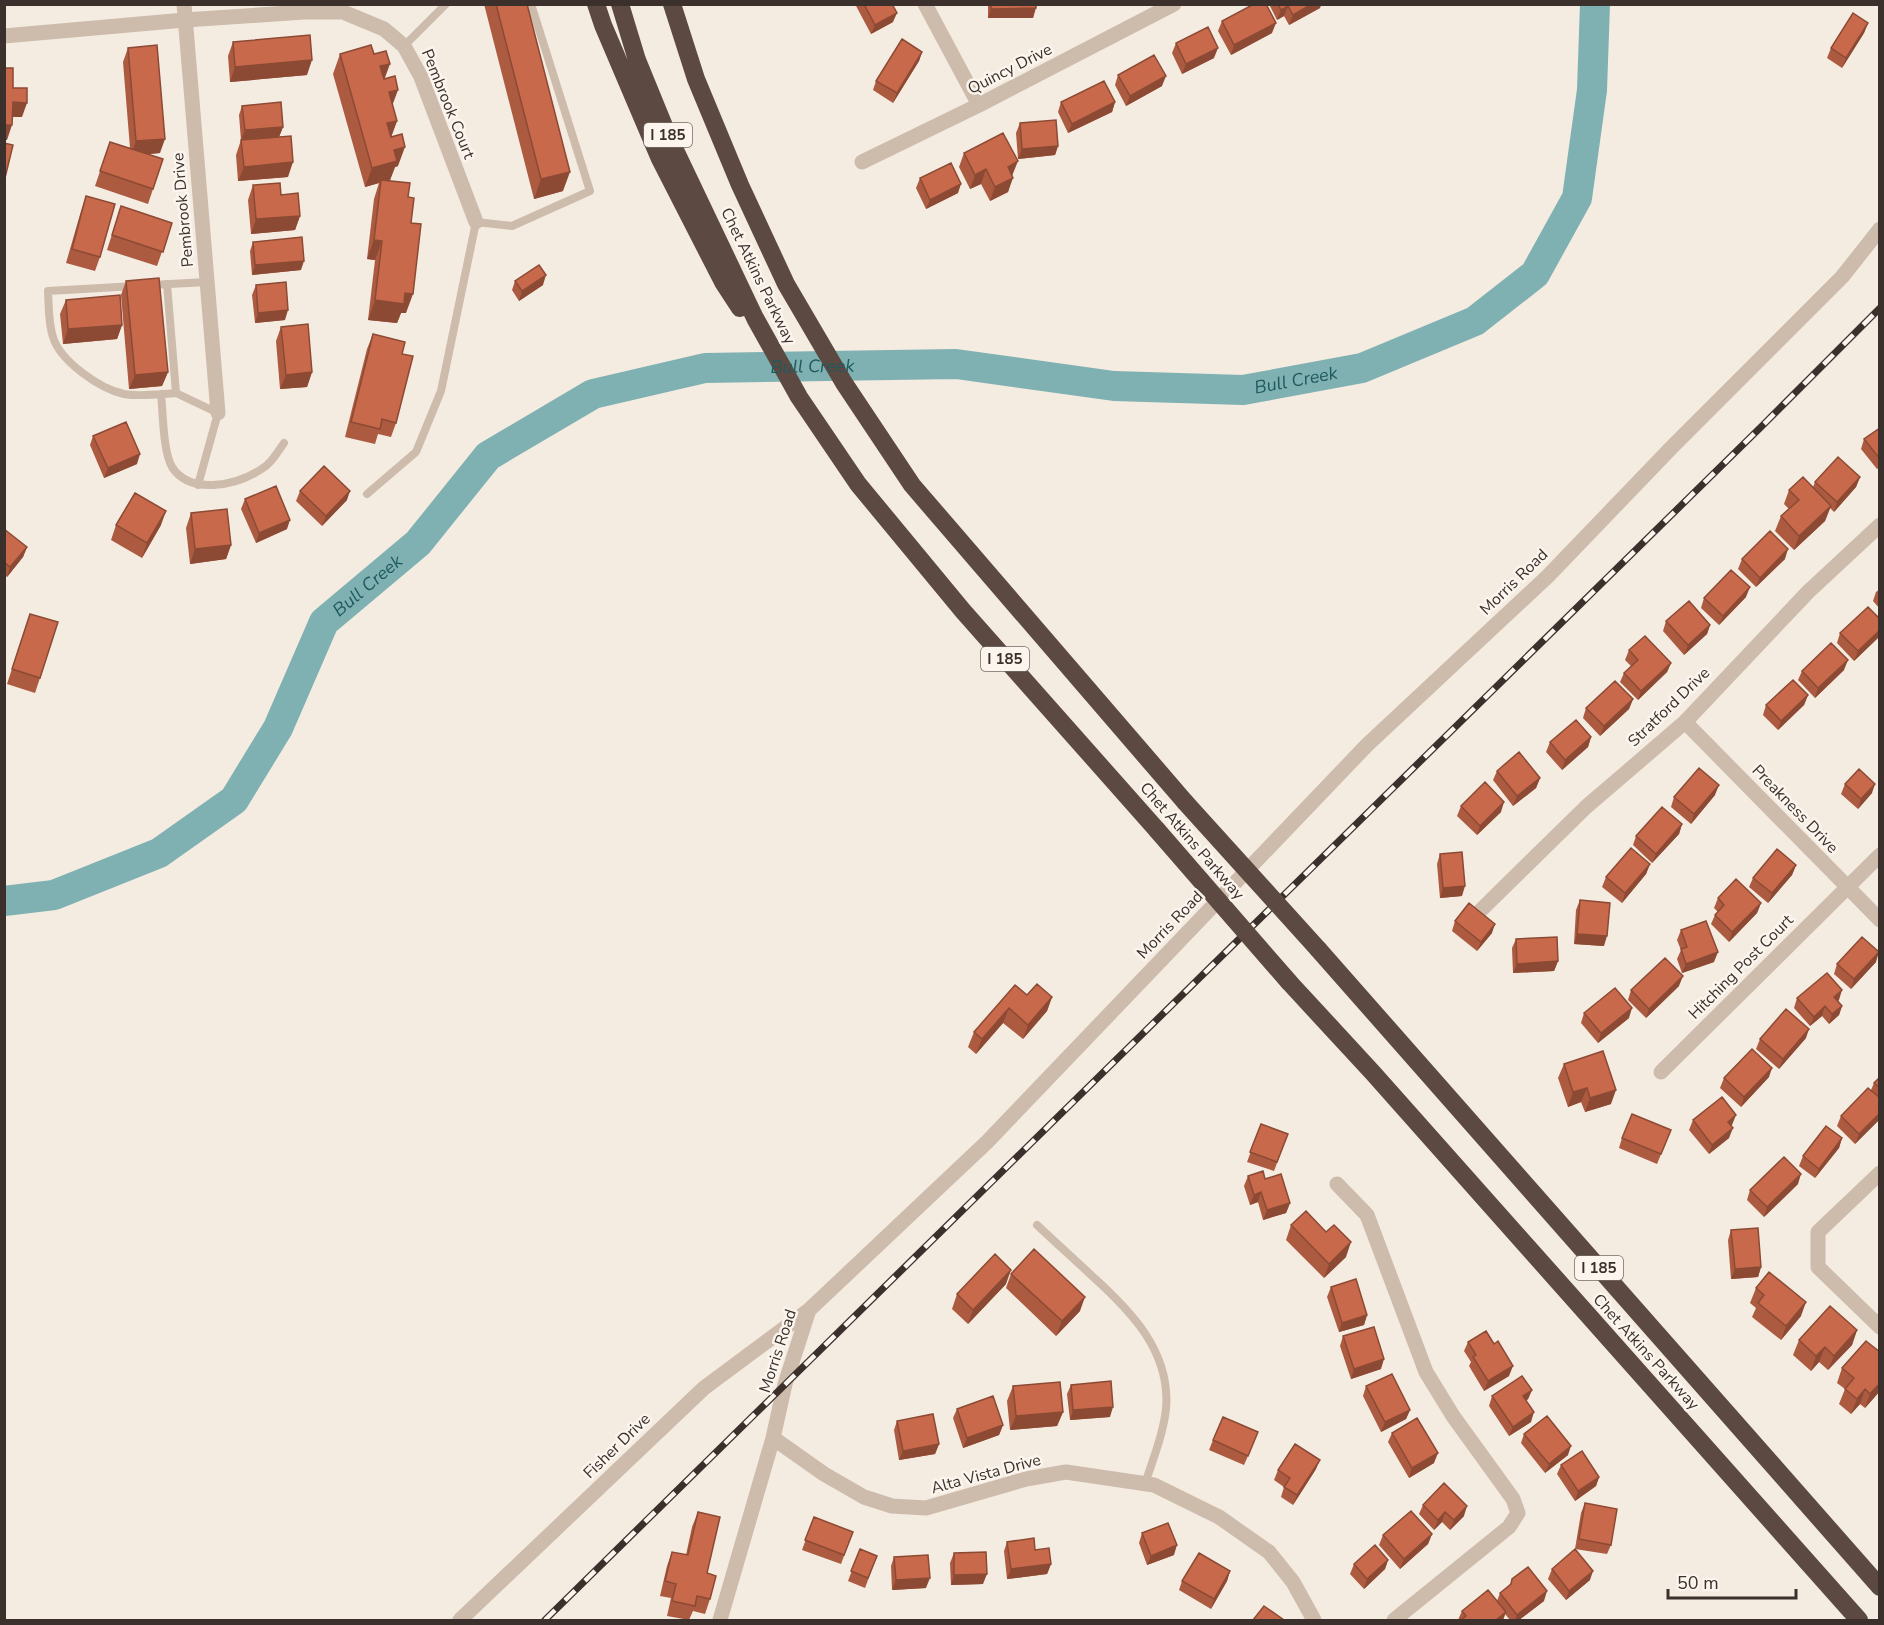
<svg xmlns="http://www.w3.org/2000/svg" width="1884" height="1625" font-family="'Nunito Sans',sans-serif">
<rect width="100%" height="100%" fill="#f4ebe1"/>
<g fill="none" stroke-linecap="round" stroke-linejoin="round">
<path stroke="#7fb0b2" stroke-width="30" id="s1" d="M4,901L54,895L159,853L234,800L278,728L324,622L418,543L488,456L593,394L705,368L956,364L1114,386L1243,390L1362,368L1475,321L1535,274L1577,198L1592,90L1595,4"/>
<path stroke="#cdbbac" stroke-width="8" d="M404,46L446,4
M151,285L207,282
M135,286L48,291C49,306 48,322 53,337C60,361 100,389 124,394C141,397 159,394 176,393L167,284
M176,393L218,413L198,485
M161,394C163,412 163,452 172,467C190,495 235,486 260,470C271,464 277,453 284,443
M367,494L416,452L441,391L476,222L512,226L590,191L531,4
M1037,1225C1055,1242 1073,1258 1091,1275C1130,1310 1171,1351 1166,1409C1163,1435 1153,1459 1145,1484"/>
<path stroke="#cdbbac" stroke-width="15" d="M184,4L218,413
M925,4L979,105
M4,36L185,20L304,12H343L384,29L404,46L421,77L476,222
M862,162L979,105L1174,4
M1685,722L1880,920
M1480,911L1586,807L1685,722L1808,592L1880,525
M1661,1072L1880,855
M1880,1173L1818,1232V1267L1880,1327
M1337,1184L1367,1215L1426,1372L1453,1416L1513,1499L1518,1513L1509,1527L1394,1620
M773,1438L824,1474L864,1497L892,1506L926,1508L1026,1479L1066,1472L1154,1485L1219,1517L1269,1552L1293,1582L1314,1620
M460,1620L704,1388L809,1310
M720,1620L773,1438L785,1384L809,1310L987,1142L1367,745L1548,576L1671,448L1842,277L1880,229"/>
<path stroke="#5c4a42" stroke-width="18" d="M596,4L603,25L660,159L723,282L740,308
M620,4L637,60L666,131L755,318L799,397L858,484L963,611L1157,830
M672,4L696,79L740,185L786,284L844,383L912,485L1185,802
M1318,949L1880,1587
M1289,982L1373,1073L1859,1620"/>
<g stroke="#3b302b" stroke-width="7">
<path id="rail" d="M545,1620L1761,427L1880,308"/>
</g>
<use href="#rail" stroke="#fbf5ee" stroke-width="4.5" stroke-dasharray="14" stroke-linecap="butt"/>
<path stroke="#5c4a42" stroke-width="18" d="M1185,802L1318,949
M1157,830L1289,982"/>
</g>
<path fill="#ac5a40" d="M484,4H527L563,191L534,199Z
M855,4H892L893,22L871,34Z
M988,4H1036L1033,18H988Z
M1269,4H1321L1320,8L1289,25L1284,16L1277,20Z
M1222,21L1272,33L1231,55L1218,31Z
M1868,23L1864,33L1842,68L1827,58L1831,48Z
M233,42L307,75L230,82L228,56Z
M1176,43L1214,58L1182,74L1172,53Z
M128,48L160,153L147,154L163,159L148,204L95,186L110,142L130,148L123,62Z
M922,52L919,61L893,103L873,90L876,81Z
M340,54H374L384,79L397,121L391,137L398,166L395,167L390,180L408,197L411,223L406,313H401L397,323L368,320L375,260L367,259L374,199L379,183L365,187L333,74Z
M1118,75L1162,86L1126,106L1115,85Z
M1061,102H1115L1112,112L1068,133L1058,112Z
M242,106L283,127L279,137L241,140L239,115Z
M1020,123L1058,146L1055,155L1018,159L1016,133Z
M241,140L288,177L238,181L236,155Z
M964,153L1012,176L1008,192L990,201L981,184L970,189L959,167Z
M920,178L958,193L926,209L916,188Z
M253,185L300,216L295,230L251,234L248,200Z
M86,196L100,257L95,271L66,263L81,211Z
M121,206L172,223L157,266L107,250Z
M253,242L301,270L252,275L250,251Z
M126,281L168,372L162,386L129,389L121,295Z
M515,281L543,285L519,301L512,290Z
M256,285L285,320L255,323L252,295Z
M66,300L122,325L117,339L63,344L60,314Z
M281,327L312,372L307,387L280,389L276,341Z
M373,334L402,354L396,423L391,437L378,434L375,444L345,437L367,349Z
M1880,428V467L1877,469L1861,449L1864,439Z
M93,436L137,464L104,478L90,445Z
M1860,477L1856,487L1834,512L1830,508L1825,521L1794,550L1775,531L1781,516L1789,509L1784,504L1789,490L1813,487L1815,482Z
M300,491L347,500L322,526L296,501Z
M245,499L287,529L256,543L241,509Z
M191,513L231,545L226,559L190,564L186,528Z
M116,525H161L142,558L111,540Z
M4,529L27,547L23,557L7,577L4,575Z
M1742,559H1785L1756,587L1738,569Z
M1880,589V609L1873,601L1876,592Z
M1746,597L1719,625L1701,608L1704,598Z
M30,614L40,678L35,693L7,684Z
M1880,619V636L1854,661L1837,643L1840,633Z
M1666,621L1710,625L1707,634L1684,655L1663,631Z
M1629,650L1671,663L1667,672L1638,700L1620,682L1624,673L1631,666L1625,660Z
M1844,670L1815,698L1798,680L1802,671Z
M1808,695L1804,705L1778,730L1763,715L1766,705Z
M1633,699L1629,709L1600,736L1583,718L1586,708Z
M1591,737L1588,747L1562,770L1546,752L1550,742Z
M1497,771L1540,778L1536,788L1513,806L1493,780Z
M1845,784L1872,793L1858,809L1841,794Z
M1715,795L1691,824L1671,807L1674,797Z
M1461,806L1501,812L1477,835L1457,816Z
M1682,824L1679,834L1652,863L1633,845L1636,836Z
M1440,854L1462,896L1440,898L1437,864Z
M1650,864L1646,874L1622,903L1602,887L1606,877Z
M1796,865L1792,875L1768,903L1749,887L1753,878Z
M1718,898L1761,903L1757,913L1729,942L1711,924L1715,915L1718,912L1714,908Z
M1580,900L1604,946L1574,944L1576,910Z
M1455,921L1492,933L1477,951L1452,931Z
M1681,930L1714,962L1682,973L1677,959L1681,950L1677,940Z
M1516,939L1558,961L1554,971L1513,973L1512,948Z
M1876,962L1851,989L1834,974L1837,964Z
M1679,986L1646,1018L1628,1000L1631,990Z
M1027,995L1052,997L1047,1011L1023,1039L1003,1023L976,1054L968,1047L974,1032Z
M1797,998L1839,1000L1838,1001L1842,1006L1839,1015L1829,1024L1822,1016L1810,1026L1794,1008Z
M1584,1013L1629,1018L1598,1043L1581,1023Z
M1806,1038L1779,1069L1756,1049L1760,1039Z
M1564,1064L1611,1104L1585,1112L1581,1102L1568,1107L1558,1078Z
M1769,1077L1741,1107L1720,1088L1724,1078Z
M1880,1077V1119L1855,1144L1837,1126L1841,1116L1871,1090L1874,1083Z
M1693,1120L1732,1125L1731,1126L1729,1138L1709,1154L1689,1130Z
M1261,1124L1288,1134L1274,1171L1247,1162Z
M1671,1130L1657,1164L1619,1148L1622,1138Z
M1842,1138L1839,1148L1815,1178L1799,1166L1803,1156Z
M1248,1176L1265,1179L1290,1203L1286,1213L1263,1220L1258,1202L1250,1205L1244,1186Z
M1798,1184L1764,1217L1747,1200L1750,1190Z
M1291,1225L1346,1257L1324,1278L1286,1240Z
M1731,1230L1761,1267L1758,1277L1731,1279L1728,1240Z
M1011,1274L1080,1311L1056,1336L1006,1288Z
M1006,1284L968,1324L952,1309L957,1294Z
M1331,1287L1367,1315L1364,1325L1339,1332L1327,1297Z
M1756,1288L1801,1316L1781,1340L1752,1317L1756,1308L1750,1303Z
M1857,1330L1852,1345L1828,1370L1819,1362L1811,1371L1793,1355L1799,1340Z
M1343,1336L1381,1369L1351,1379L1340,1346Z
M1468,1342L1509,1376L1484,1391L1469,1366L1471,1362L1464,1351Z
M1880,1352V1391L1865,1408L1860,1404L1851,1414L1839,1404L1845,1389L1837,1383L1842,1368Z
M1071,1385L1110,1417L1070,1420L1067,1394Z
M1013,1386L1063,1412L1057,1426L1010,1430L1007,1401Z
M1366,1386L1410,1410L1406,1419L1381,1432L1363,1396Z
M1532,1390L1528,1399L1526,1401L1531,1422L1509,1436L1489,1406L1492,1396Z
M957,1409L1003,1425L999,1435L963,1448L953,1418Z
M897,1421L939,1444L935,1454L899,1460L894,1430Z
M1392,1433L1434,1463L1409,1478L1388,1442Z
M1524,1434L1568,1455L1545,1473L1521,1443Z
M1213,1440L1254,1442L1244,1465L1209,1450Z
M1561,1465L1599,1477L1596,1486L1575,1501L1557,1474Z
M1316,1469L1293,1505L1281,1497L1284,1487L1274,1480L1278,1470Z
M1585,1503L1611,1545L1607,1554L1575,1549L1581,1513Z
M1423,1505L1464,1516L1450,1530L1442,1522L1434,1530L1419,1514Z
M698,1512L707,1573L710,1599L705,1614L693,1611L689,1620L667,1616L671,1598L660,1596L667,1566L672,1552L686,1555L692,1527Z
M814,1517L853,1532L841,1564L802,1550Z
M1142,1533L1174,1555L1147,1565L1139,1543Z
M1432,1534L1428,1544L1400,1569L1379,1545L1383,1535Z
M1007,1542L1051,1564L1047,1574L1007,1579L1004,1551Z
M860,1549L877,1556L865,1588L848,1581Z
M954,1553L983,1584L951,1585L950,1563Z
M894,1557L926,1588L892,1590L891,1566Z
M1388,1560L1385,1569L1364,1589L1350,1574L1354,1564Z
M1552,1569L1590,1580L1566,1600L1548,1579Z
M1230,1571L1227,1581L1211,1609L1179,1590L1182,1581Z
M1512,1579L1544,1601L1519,1620H1510L1505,1614L1503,1620H1458L1462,1611L1497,1601L1500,1593L1510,1585Z"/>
<path fill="#8c4a34" d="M1312,4H1321L1320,8L1289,25L1293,15Z
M1288,6L1284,16L1277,20L1281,10Z
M1036,8L1033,18H988L991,9Z
M897,13L893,22L871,34L875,25Z
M1276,23L1272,33L1231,55L1234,45Z
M1868,23L1864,33L1842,68L1846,58Z
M1218,48L1214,58L1182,74L1186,64Z
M922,52L919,61L893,103L897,93Z
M312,60L307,75L230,82L235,67Z
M390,64L383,83L380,66Z
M1166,76L1162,86L1126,106L1130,96Z
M398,90L391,109L389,92Z
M13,102L27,103L22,117H7Z
M1115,102L1112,112L1068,133L1072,124Z
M397,121L390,140L387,123Z
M4,125H12L7,140H4Z
M283,127L279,137L241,140L245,130Z
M165,139L160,153L131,156L136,141Z
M1058,146L1055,155L1018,159L1022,149Z
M405,147L398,166L395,167L390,180H381L379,183L365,187L372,168L394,150Z
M1018,161L1012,176L1008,167Z
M293,162L288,177L238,181L244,167Z
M986,169L981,184L970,189L975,175Z
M570,172L563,191L534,199L541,179Z
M1013,178L1008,192L990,201L995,187Z
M961,184L958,193L926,209L930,200Z
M300,216L295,230L251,234L256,219Z
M374,240L382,241L375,260L367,259Z
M304,261L301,270L252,275L255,265Z
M546,275L543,285L519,301L522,291Z
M405,293L413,294L406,313H401L397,323L368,320L375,300Z
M288,310L285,320L255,323L258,313Z
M122,325L117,339L63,344L68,329Z
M168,372L162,386L129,389L135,375Z
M312,372L307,387L280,389L286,375Z
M140,454L137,464L104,478L108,468Z
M1860,477L1856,487L1834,512L1837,502Z
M350,491L347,500L322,526L326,516Z
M1831,506L1825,521L1794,550L1799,536Z
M166,511L161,525L142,558L147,543Z
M290,520L287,529L256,543L259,533Z
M231,545L226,559L190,564L195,549Z
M27,547L23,557L7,577L10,567Z
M1788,549L1785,559L1756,587L1760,578Z
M1750,587L1746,597L1719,625L1723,616Z
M1710,625L1707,634L1684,655L1688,645Z
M1880,630V636L1854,661L1858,651Z
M1848,660L1844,670L1815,698L1818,688Z
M1671,663L1667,672L1638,700L1641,691Z
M1808,695L1804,705L1778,730L1781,721Z
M1633,699L1629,709L1600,736L1604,726Z
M1591,737L1588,747L1562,770L1565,760Z
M1540,778L1536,788L1513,806L1517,796Z
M1875,784L1872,793L1858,809L1861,799Z
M1719,785L1715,795L1691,824L1694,814Z
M1504,802L1501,812L1477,835L1480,826Z
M1682,824L1679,834L1652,863L1656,854Z
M1650,864L1646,874L1622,903L1625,893Z
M1796,865L1792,875L1768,903L1772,893Z
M1465,886L1462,896L1440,898L1443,888Z
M1761,903L1757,913L1729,942L1732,932Z
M1495,924L1492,933L1477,951L1481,942Z
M1577,934L1607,936L1604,946L1574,944Z
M1718,952L1714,962L1682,973L1686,964Z
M1879,952L1876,962L1851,989L1854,979Z
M1558,961L1554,971L1513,973L1517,964Z
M1683,976L1679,986L1646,1018L1649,1009Z
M1842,990L1839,1000L1831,1006L1834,997Z
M1052,997L1047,1011L1023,1039L1028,1025Z
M1825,1006L1822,1016L1810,1026L1814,1017Z
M1842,1006L1839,1015L1829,1024L1832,1014Z
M1009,1008L1003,1023L976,1054L982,1039Z
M1632,1008L1629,1018L1598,1043L1601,1033Z
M1809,1029L1806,1038L1779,1069L1783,1059Z
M1772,1068L1769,1077L1741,1107L1744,1097Z
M1587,1088L1581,1102L1568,1107L1573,1092Z
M1616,1090L1611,1104L1585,1112L1590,1098Z
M1880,1113V1119L1855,1144L1859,1134Z
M1736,1115L1732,1125L1724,1131L1728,1122Z
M1733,1128L1729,1138L1709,1154L1712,1145Z
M1842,1138L1839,1148L1815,1178L1819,1169Z
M1801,1174L1798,1184L1764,1217L1767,1207Z
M1261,1192L1258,1202L1250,1205L1254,1195Z
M1290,1203L1286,1213L1263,1220L1267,1210Z
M1351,1242L1346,1257L1324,1278L1329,1264Z
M1761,1267L1758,1277L1731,1279L1735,1269Z
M1011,1270L1006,1284L968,1324L973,1310Z
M1085,1297L1080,1311L1056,1336L1062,1321Z
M1806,1302L1801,1316L1781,1340L1786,1326Z
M1367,1315L1364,1325L1339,1332L1342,1323Z
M1857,1330L1852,1345L1828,1370L1834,1356Z
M1825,1347L1819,1362L1811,1371L1816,1356Z
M1384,1359L1381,1369L1351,1379L1354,1369Z
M1513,1366L1509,1376L1484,1391L1488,1381Z
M1880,1383V1391L1865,1408L1870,1394Z
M1865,1389L1860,1404L1851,1414L1857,1399Z
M1532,1390L1528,1399L1519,1405L1523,1396Z
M1113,1407L1110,1417L1070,1420L1073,1410Z
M1410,1410L1406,1419L1381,1432L1385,1422Z
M1063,1412L1057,1426L1010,1430L1016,1416Z
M1534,1412L1531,1422L1509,1436L1513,1427Z
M1003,1425L999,1435L963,1448L967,1438Z
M939,1444L935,1454L899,1460L903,1451Z
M1571,1446L1568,1455L1545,1473L1549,1464Z
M1438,1453L1434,1463L1409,1478L1412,1468Z
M1320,1460L1316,1469L1293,1505L1297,1495Z
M1599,1477L1596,1486L1575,1501L1578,1491Z
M1467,1506L1464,1516L1450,1530L1454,1520Z
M1445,1512L1442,1522L1434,1530L1438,1520Z
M1432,1534L1428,1544L1400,1569L1404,1559Z
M1177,1545L1174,1555L1147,1565L1151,1556Z
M1388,1560L1385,1569L1364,1589L1367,1579Z
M1051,1564L1047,1574L1007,1579L1011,1569Z
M1230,1571L1227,1581L1211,1609L1214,1599Z
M1593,1571L1590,1580L1566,1600L1569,1591Z
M987,1574L983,1584L951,1585L954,1575Z
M930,1578L926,1588L892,1590L896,1580Z
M1547,1591L1544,1601L1519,1620H1515L1517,1615Z
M1506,1612L1503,1620H1496Z"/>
<path fill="#c8694b" stroke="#8c4a34" stroke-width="1.5" d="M496,4H527L570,172L541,179Z
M864,4H892L897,13L875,25Z
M991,4H1036V8L991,9Z
M1254,4H1266L1276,23L1234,45L1222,21Z
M1278,4H1312L1293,15L1288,6L1281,10Z
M1853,13L1868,23L1846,58L1831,48Z
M1208,27L1218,48L1186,64L1176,43Z
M310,35L312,60L235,67L233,42Z
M902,39L922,52L897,93L876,81Z
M157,45L165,139L136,141L128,48Z
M371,45L374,54L386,51L390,64L380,66L384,79L395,76L398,90L389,92L397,121L387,123L391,137L402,134L405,147L394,150L397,161L372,168L340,54Z
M1154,55L1166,76L1130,96L1118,75Z
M4,68H13V88H27V103L13,102L12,125H4Z
M1104,81L1115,102L1072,124L1061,102Z
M281,102L283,127L245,130L242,106Z
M1056,120L1058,146L1022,149L1020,123Z
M1003,133L1018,161L1008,167L1013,178L995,187L986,169L975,175L964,153Z
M291,136L293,162L244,167L241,140Z
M110,142L163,159L153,189L100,171Z
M4,143L13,145L4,182Z
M951,163L961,184L930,200L920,178Z
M381,180L410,183L408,197L414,198L411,223L421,224L413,294L405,293L404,304L375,300L382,241L374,240Z
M280,183L281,195L298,193L300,216L256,219L253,185Z
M86,196L115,204L100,257L72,249Z
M121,206L172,223L163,252L112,235Z
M302,237L304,261L255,265L253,242Z
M539,265L546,275L522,291L515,281Z
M159,278L168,372L135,375L126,281Z
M286,282L288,310L258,313L256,285Z
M120,295L122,325L68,329L66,300Z
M308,324L312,372L286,375L281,327Z
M373,334L405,342L402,354L413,356L396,423L382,419L380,429L351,422Z
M126,422L140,454L108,468L93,436Z
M1880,428V459L1864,439Z
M1838,457L1860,477L1837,502L1815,482Z
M324,466L350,491L326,516L300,491Z
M1803,477L1831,506L1799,536L1781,516L1799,500L1789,490Z
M276,486L290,520L259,533L245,499Z
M135,493L166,511L147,543L116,525Z
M227,509L231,545L195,549L191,513Z
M4,529L27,547L10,567L4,562Z
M1770,531L1788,549L1760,578L1742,559Z
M1731,570L1750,587L1723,616L1704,598Z
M1689,601L1710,625L1688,645L1666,621Z
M1868,607L1880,619V630L1858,651L1840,633Z
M30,614L58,622L40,678L12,669Z
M1645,636L1671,663L1641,691L1624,673L1638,660L1629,650Z
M1831,643L1848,660L1818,688L1802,671Z
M1793,680L1808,695L1781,721L1766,705Z
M1615,681L1633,699L1604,726L1586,708Z
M1576,720L1591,737L1565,760L1550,742Z
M1519,752L1540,778L1517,796L1497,771Z
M1699,768L1719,785L1694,814L1674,797Z
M1859,769L1875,784L1861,799L1845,784Z
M1485,782L1504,802L1480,826L1461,806Z
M1662,807L1682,824L1656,854L1636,836Z
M1631,848L1650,864L1625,893L1606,877Z
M1777,849L1796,865L1772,893L1753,878Z
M1462,852L1465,886L1443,888L1440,854Z
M1736,879L1761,903L1732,932L1715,915L1724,905L1718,898Z
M1580,900L1610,903L1607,936L1577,934Z
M1469,903L1495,924L1481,942L1455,921Z
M1706,921L1718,952L1686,964L1681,949L1687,947L1681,930Z
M1557,937L1558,961L1517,964L1516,939Z
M1862,937L1879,952L1854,979L1837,964Z
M1665,958L1683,976L1649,1009L1631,990Z
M1827,973L1842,990L1834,997L1842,1006L1832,1014L1825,1006L1814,1017L1797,998Z
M1037,984L1052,997L1028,1025L1009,1008L982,1039L974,1032L1015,985L1027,995Z
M1615,988L1632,1008L1601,1033L1584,1013Z
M1786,1009L1809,1029L1783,1059L1760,1039Z
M1752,1049L1772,1068L1744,1097L1724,1078Z
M1603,1051L1616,1090L1590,1098L1587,1088L1573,1092L1564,1064Z
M1880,1077V1088L1874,1083Z
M1868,1088L1880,1098V1113L1859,1134L1841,1116Z
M1722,1097L1736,1115L1728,1122L1733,1128L1712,1145L1693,1120Z
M1632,1114L1671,1130L1661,1154L1622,1138Z
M1261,1124L1288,1134L1277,1162L1250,1152Z
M1826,1126L1842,1138L1819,1169L1803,1156Z
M1784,1157L1801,1174L1767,1207L1750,1190Z
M1263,1171L1265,1179L1281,1174L1290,1203L1267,1210L1261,1192L1254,1195L1248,1176Z
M1306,1211L1326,1232L1334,1225L1351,1242L1329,1264L1291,1225Z
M1758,1228L1761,1267L1735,1269L1731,1230Z
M1034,1249L1085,1297L1062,1321L1011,1274Z
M995,1254L1011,1270L973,1310L957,1294Z
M1769,1272L1806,1302L1786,1326L1758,1303L1764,1295L1756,1288Z
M1356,1279L1367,1315L1342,1323L1331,1287Z
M1830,1306L1857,1330L1834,1356L1825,1347L1816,1356L1799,1340Z
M1374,1327L1384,1359L1354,1369L1343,1336Z
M1486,1331L1494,1344L1498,1341L1513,1366L1488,1381L1473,1357L1476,1355L1468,1342Z
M1866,1341L1880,1352V1383L1870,1394L1865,1389L1857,1399L1845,1389L1854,1378L1842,1368Z
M1392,1374L1410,1410L1385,1422L1366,1386Z
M1522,1376L1532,1390L1523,1396L1534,1412L1513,1427L1492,1396Z
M1111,1381L1113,1407L1073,1410L1071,1385Z
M1060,1382L1063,1412L1016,1416L1013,1386Z
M993,1396L1003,1425L967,1438L957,1409Z
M933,1414L939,1444L903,1451L897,1421Z
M1547,1416L1571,1446L1549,1464L1524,1434Z
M1223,1417L1258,1432L1248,1456L1213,1440Z
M1417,1418L1438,1453L1412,1468L1392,1433Z
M1295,1444L1320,1460L1297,1495L1284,1487L1290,1478L1278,1470Z
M1582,1451L1599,1477L1578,1491L1561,1465Z
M1444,1483L1467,1506L1454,1520L1445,1512L1438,1520L1423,1505Z
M1585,1503L1617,1509L1611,1545L1579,1539Z
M1411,1511L1432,1534L1404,1559L1383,1535Z
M698,1512L720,1517L707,1573L716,1576L710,1599L697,1596L695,1606L672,1601L676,1584L665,1581L672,1552L688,1555Z
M814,1517L853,1532L844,1555L805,1540Z
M1168,1523L1177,1545L1151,1556L1142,1533Z
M1034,1538L1035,1550L1049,1548L1051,1564L1011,1569L1007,1542Z
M1375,1545L1388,1560L1367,1579L1354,1564Z
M860,1549L877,1556L868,1578L851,1571Z
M1575,1549L1593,1571L1569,1591L1552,1569Z
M986,1552L987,1574L954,1575V1553Z
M1199,1553L1230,1571L1214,1599L1182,1581Z
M928,1555L930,1578L896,1580L894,1557Z
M1528,1567L1547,1591L1517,1615L1500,1593L1511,1584L1512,1579Z
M1488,1590L1506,1612L1496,1620H1461L1466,1616L1462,1611Z
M1264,1606L1284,1620H1253Z"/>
<g text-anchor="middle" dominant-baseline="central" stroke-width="5" stroke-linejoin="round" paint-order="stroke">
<g fill="#fbf5ee" stroke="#756b66" stroke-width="1.5">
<rect x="644" y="123" width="48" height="24" rx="4.5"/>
<rect x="981" y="647" width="48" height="24" rx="4.5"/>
<rect x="1575" y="1256" width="48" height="24" rx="4.5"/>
</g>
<g font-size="15" font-weight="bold" fill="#3b302b">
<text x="668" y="135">I 185</text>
<text x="1005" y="659">I 185</text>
<text x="1599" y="1268">I 185</text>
</g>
<g font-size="16" fill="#3b302b" stroke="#fbf5ee">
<text transform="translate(1010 69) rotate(-27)">Quincy Drive</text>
<text transform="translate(448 104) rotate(68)">Pembrook Court</text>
<text transform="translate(183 210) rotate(-95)">Pembrook Drive</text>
<text transform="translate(758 276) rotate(64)">Chet Atkins Parkway</text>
<text transform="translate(1514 582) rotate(-44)">Morris Road</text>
<text transform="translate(1669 707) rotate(-44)">Stratford Drive</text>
<text transform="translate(1795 809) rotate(46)">Preakness Drive</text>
<text transform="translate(1192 841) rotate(49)">Chet Atkins Parkway</text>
<text transform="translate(1170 925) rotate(-46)">Morris Road</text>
<text transform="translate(1741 967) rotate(-45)">Hitching Post Court</text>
<text transform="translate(778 1351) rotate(-72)">Morris Road</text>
<text transform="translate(1646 1352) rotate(48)">Chet Atkins Parkway</text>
<text transform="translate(617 1446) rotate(-44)">Fisher Drive</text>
<text transform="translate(986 1474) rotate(-15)">Alta Vista Drive</text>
</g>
<g font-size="18" font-style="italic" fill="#1f5a5e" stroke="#fbf5ee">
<text stroke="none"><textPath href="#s1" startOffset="1034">Bull Creek</textPath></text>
<text stroke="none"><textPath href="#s1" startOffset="1520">Bull Creek</textPath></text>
<text stroke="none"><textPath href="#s1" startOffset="512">Bull Creek</textPath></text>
</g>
</g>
<rect width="1884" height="1625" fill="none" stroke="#3b302b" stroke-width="12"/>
<path d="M1668 1589v9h128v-9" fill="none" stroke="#3b302b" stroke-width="3"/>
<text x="1677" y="1589" font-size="18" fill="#3b302b" stroke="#fbf5ee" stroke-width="4.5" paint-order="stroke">50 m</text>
</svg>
